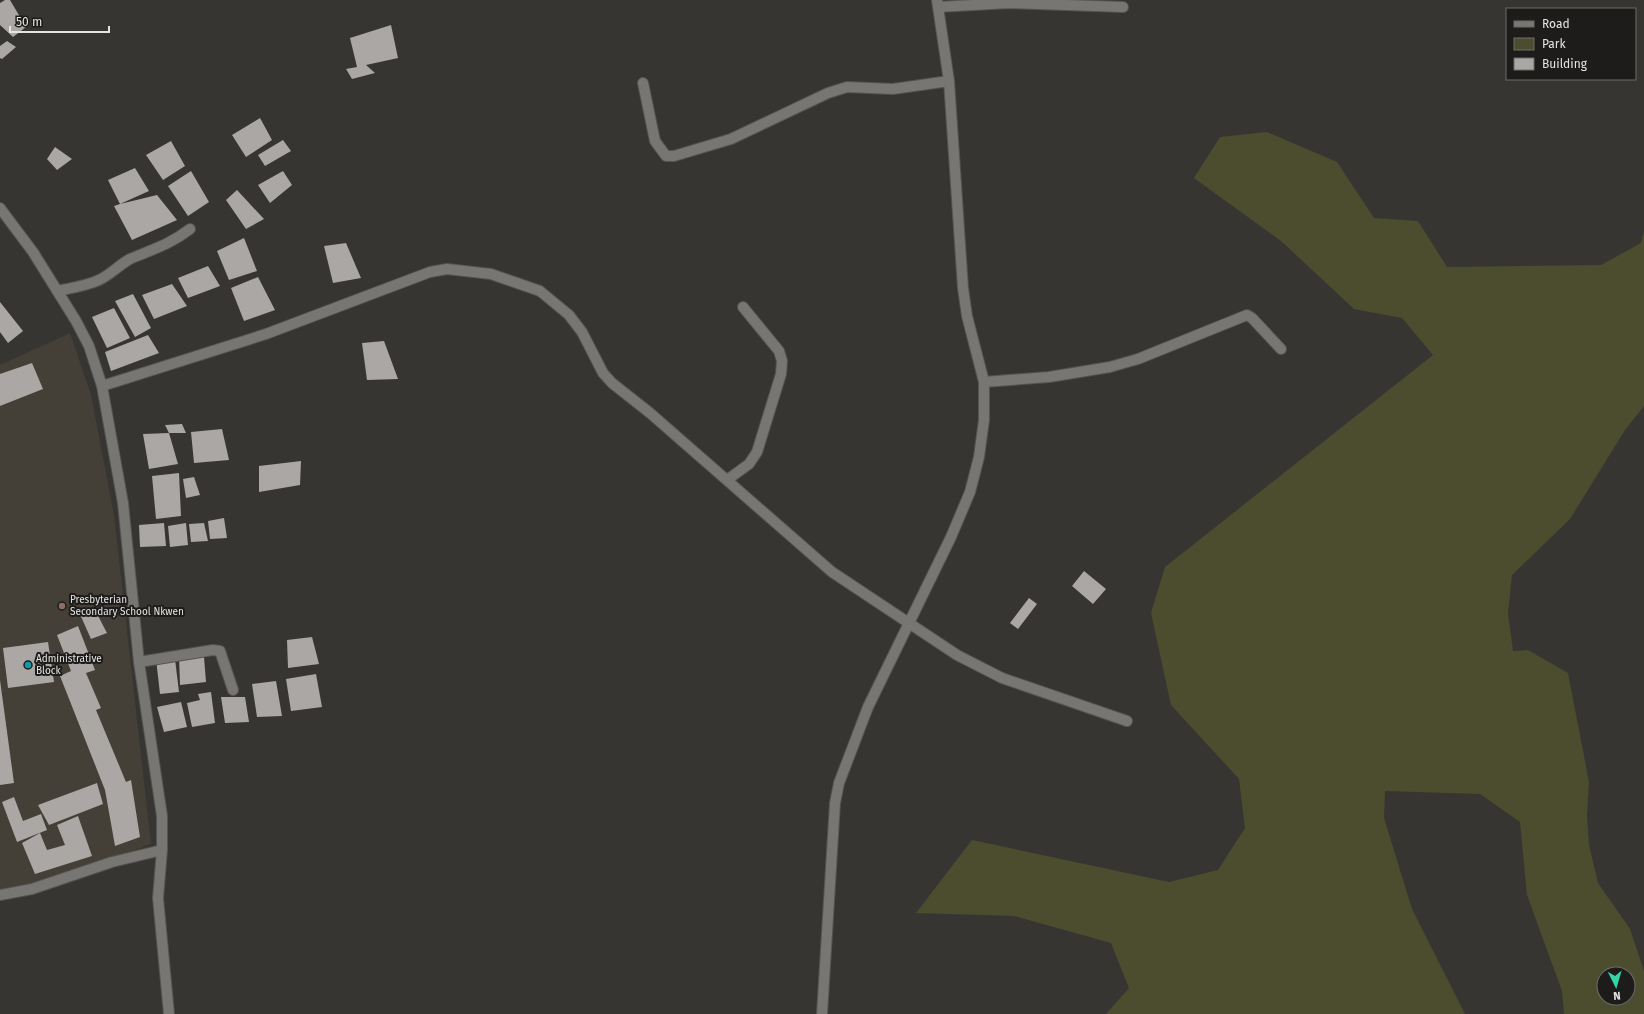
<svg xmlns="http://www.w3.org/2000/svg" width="1644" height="1014" font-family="'Fira Sans',sans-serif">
<rect width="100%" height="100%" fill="#373532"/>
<path fill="#443f37" d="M70,333L91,395L114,515L151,844L28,889L0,893V365Z"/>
<path fill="#4b4d2e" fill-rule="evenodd" d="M1267,132L1337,162L1374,218L1418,221L1447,267L1601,265L1641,243L1644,231V406L1625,430L1570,519L1512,575L1508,613L1513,651L1528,650L1568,673L1589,782L1587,816L1589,845L1598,883L1630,929L1644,971V1014H1564L1562,991L1527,895L1520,822L1480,794L1385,791L1384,818L1412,909L1465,1014H1106L1129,988L1111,943L1014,916L916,913L972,840L1169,882L1218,870L1245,828L1239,779L1171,705L1151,613L1165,567L1433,355L1402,318L1354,309L1281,241L1194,178L1220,137ZM1604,974H1628V998H1604Z"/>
<path fill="#aaa7a4" d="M5,0H10L26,27L13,37L0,25V3Z
M391,25L398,58L366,65L375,73L352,79L346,69L357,67L350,38Z
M7,41L16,47L2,59L0,58V46Z
M260,118L272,140L246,157L232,135Z
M283,140L291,151L265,166L258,155Z
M171,141L185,166L163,180L146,155Z
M55,147L72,159L57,170L47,159Z
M135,168L149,191L120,204L157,195L177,220L132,240L114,206L120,204L108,180Z
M191,171L209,202L188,216L168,186Z
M283,171L292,185L270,203L258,185Z
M237,190L264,219L246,229L226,200Z
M244,238L257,271L229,280L217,251Z
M346,243L361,278L333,283L324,246Z
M208,266L220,286L188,298L178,278Z
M258,277L275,310L244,321L231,288Z
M172,284L187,306L154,319L142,295Z
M133,294L151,328L135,337L115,301Z
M0,302L23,331L8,343L0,332Z
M114,308L130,338L107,348L92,317Z
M148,335L159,353L111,371L105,352Z
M384,341L398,379L367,380L362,343Z
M32,363L43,389L0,406V374Z
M182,424L186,433H169L178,464L149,469L143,434L169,433L165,425Z
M222,429L229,460L194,463L191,432Z
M301,461L300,485L259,492V466Z
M179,473L181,516L156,519L152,476Z
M194,477L200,495L186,498L183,479Z
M224,518L227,538L210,539L208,521Z
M164,523L166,546L140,547L139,525Z
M186,523L188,545L170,547L168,526Z
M204,523L208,541L191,542L189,524Z
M1084,571L1106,589L1093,604L1072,586Z
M1029,598L1037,604L1018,629L1010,623Z
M94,608L107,633L91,639L79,612Z
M78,626L95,670L86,673L101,708L96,710L126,782L131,780L140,837L115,846L105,790L60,676L71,671L57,635Z
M312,637L319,664L288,668L287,640Z
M48,642L54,682L8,688L3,648Z
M179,656L204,657L206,682L180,685Z
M156,659H175L179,692L160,694Z
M316,674L322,707L291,711L286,679Z
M0,680L14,783L0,785Z
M276,681L282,716L257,717L252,684Z
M211,692L215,723L192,727L187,703L200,700L198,694Z
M221,697H245L249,722L225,723Z
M181,702L187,727L164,732L157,707Z
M97,783L103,804L49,825L38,805Z
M14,797L23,821L41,814L47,830L17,842L2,802Z
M78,816L92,856L35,874L22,843L40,833L47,850L65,845L57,825Z"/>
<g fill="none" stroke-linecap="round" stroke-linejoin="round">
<g stroke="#565452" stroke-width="12">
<path id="minor" d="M938,7L1009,3L1123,7
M643,83L655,141L666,156H674L731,139L828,93L847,87L893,89L949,81
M0,208L33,252L76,321L89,346L102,386L123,503L139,662L162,816V850L158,898L169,1014
M57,291C71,288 86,286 99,280C110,275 119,265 130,259C153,249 169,245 190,229
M984,382L1049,377L1110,367L1138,359L1247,315L1252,318L1281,349
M102,386L266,334L430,272L447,269L491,274L540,291L569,315L582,332L603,373L612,383L650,413L832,572L957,655L1002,678L1127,721
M727,480L749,464L757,452L781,374L782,361L779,351L743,307
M139,662L213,650L220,651L233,690
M0,895L32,889L112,862L162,850
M822,1014L835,803L839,783L868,707L951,537L970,492L979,457L984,420V382L967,316L963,288L949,81L937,0"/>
</g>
<use href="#minor" stroke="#787673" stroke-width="10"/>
</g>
<circle fill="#8d6e63" stroke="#1d1c1b" stroke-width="1.5" cx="62" cy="606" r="4"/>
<circle fill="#0f9aa8" stroke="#1d1c1b" stroke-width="1.5" cx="28" cy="665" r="4"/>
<g text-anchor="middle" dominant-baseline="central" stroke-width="4" stroke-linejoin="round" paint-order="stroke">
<g font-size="10" fill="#e5e4e2" stroke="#1d1c1b" text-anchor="start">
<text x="70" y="600">Presbyterian<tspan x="70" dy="12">Secondary School Nkwen</tspan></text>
<text x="36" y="659">Administrative<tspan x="36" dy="12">Block</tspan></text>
</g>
</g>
<rect x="1506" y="8" width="130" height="72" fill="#1d1c1b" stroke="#6d6c6b"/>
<rect x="1514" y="21" width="20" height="6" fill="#787673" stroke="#6d6c6b"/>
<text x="1542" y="28" font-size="12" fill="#e5e4e2">Road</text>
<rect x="1514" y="38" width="20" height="12" fill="#4b4d2e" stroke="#6d6c6b"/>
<text x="1542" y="48" font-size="12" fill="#e5e4e2">Park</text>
<rect x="1514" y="58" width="20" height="12" fill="#aaa7a4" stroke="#6d6c6b"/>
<text x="1542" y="68" font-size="12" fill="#e5e4e2">Building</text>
<g transform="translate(1616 986) rotate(175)"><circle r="19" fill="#1d1c1b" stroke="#6d6c6b"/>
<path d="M0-3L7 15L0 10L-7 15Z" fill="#35d4a7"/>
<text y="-6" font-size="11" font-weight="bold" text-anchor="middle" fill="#e5e4e2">N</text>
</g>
<path d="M10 26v6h99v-6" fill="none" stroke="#e5e4e2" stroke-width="2"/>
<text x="16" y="26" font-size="12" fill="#e5e4e2" stroke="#1d1c1b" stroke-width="3" paint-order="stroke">50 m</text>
</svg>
